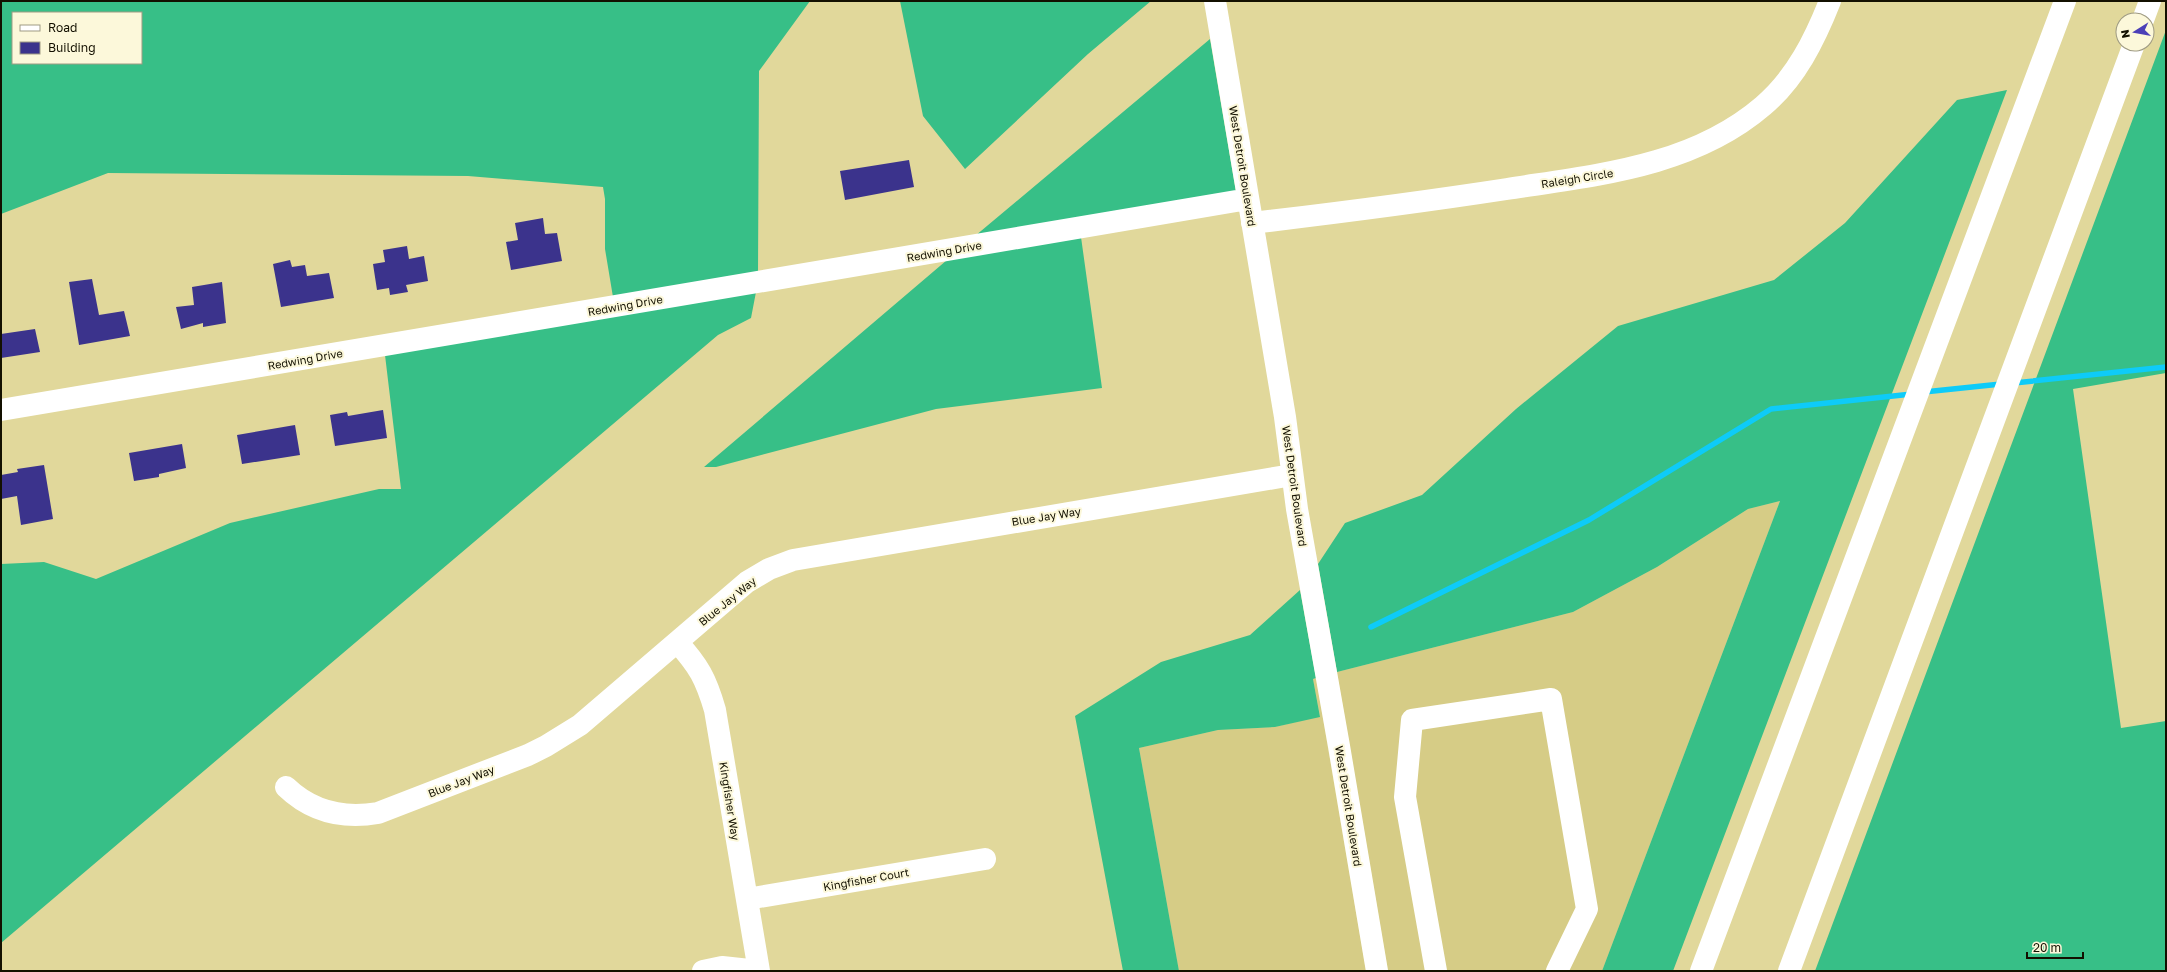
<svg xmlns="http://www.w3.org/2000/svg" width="2167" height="972" font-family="'Golos Text',sans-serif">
<rect width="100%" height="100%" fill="#e1d89b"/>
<path fill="#d6cc86" d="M1780,501L1602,971H1388L1337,672L1573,612L1657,567L1748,509Z
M1316,678L1366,971H1179L1139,748L1218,730L1275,727L1320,716L1313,679Z"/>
<path fill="#37bf87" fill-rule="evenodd" d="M1,1H810L759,71L758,273L613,297L605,249V199L603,187L468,176L108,173L1,214ZM13,13H141V63H13Z
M900,1H1151L1088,54L965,169L923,116Z
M2166,30V373L2073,389L2121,728L2166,721V971H1815Z
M1210,39L1236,192L975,236Z
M2007,90L1673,971H1602L1780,501L1748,509L1657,567L1573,612L1337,672L1318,564L1345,523L1422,495L1516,409L1618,326L1774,280L1845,223L1957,100Z
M1081,237L1102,388L936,409L716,467H704L947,260Z
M756,292L751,318L718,335L1,943V564L44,562L96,579L230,523L379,489H401L385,355Z
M1300,590L1316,678L1313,679L1320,717L1275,727L1218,730L1139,748L1179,971H1123L1075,716L1161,662L1250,635Z"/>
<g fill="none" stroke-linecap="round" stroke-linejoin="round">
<path stroke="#0ecbf8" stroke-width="5.5" d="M2014,383L2166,367
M1924,392L2001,384
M1371,627L1589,520L1771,409L1912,394"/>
</g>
<path fill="#3b338c" d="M909,160L914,187L845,200L840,171Z
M543,218L545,234L557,233L562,261L511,270L506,242L518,240L515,223Z
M407,246L409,259L424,256L428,281L406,285L408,292L390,295L389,288L377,290L373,264L385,262L383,250Z
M290,260L292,267L305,265L307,276L329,273L334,298L281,307L273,264Z
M92,279L99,315L124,311L130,336L79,345L69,282Z
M222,282L226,323L203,327V323L181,329L176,307L194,305L192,287Z
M35,329L40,352L1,358V334Z
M383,410L387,438L335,446L330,415L347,412L348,416Z
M295,425L300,455L242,464L237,435Z
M182,444L186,468L159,474V477L134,481L129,453Z
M44,465L53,519L21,525L17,496L1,499V475L18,472L17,469Z"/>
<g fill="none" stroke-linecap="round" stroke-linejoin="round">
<path stroke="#fff" stroke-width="22" d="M1215,1L1285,417L1297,509L1339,746L1377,971
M1252,223C1337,213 1422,202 1507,189C1596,175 1692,167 1763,106C1796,78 1815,39 1830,1
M1,410L1248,199
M677,642C699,666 706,679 715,710L759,971
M286,787C312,812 343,819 378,813L528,755L546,746L580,725L747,582L769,569L793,560L1292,475
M747,899L985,859
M703,971L722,967L759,971
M1436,971L1405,797L1412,720L1551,699L1587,909L1557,971"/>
<path stroke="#fff" stroke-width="22" d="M2143,20L2150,1
M1701,971L2065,1
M1789,971L2134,44"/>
</g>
<g text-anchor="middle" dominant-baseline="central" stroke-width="4" stroke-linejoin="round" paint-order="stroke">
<g font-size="11" fill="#131000" stroke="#fcf8da">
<text transform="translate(1243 166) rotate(81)">West Detroit Boulevard</text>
<text transform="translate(1577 178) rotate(-9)">Raleigh Circle</text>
<text transform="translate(944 251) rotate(-10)">Redwing Drive</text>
<text transform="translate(625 305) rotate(-10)">Redwing Drive</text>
<text transform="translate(305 359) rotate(-10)">Redwing Drive</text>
<text transform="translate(1295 486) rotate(82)">West Detroit Boulevard</text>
<text transform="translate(1046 516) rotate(-9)">Blue Jay Way</text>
<text transform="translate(727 601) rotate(-39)">Blue Jay Way</text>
<text transform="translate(461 781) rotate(-21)">Blue Jay Way</text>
<text transform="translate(730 801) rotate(81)">Kingfisher Way</text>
<text transform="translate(1349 806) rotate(81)">West Detroit Boulevard</text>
<text transform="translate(866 879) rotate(-10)">Kingfisher Court</text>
</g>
</g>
<rect width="2167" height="972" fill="none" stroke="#131000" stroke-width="4"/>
<rect x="12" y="12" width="130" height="52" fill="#fcf8da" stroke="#9f9b83"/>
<rect x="20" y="25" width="20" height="6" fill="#ffffff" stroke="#9f9b83"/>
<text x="48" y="32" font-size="12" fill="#131000">Road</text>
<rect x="20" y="42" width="20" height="12" fill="#3b338c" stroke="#9f9b83"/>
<text x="48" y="52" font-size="12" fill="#131000">Building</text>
<g transform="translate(2135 32) rotate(259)"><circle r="19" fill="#fcf8da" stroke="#9f9b83"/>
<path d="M0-3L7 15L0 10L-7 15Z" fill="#4c40b7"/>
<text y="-6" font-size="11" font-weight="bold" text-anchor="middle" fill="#131000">N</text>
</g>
<path d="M2027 952v6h56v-6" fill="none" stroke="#131000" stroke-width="2"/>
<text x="2033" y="952" font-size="12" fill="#131000" stroke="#fcf8da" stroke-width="3" paint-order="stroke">20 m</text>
</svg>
